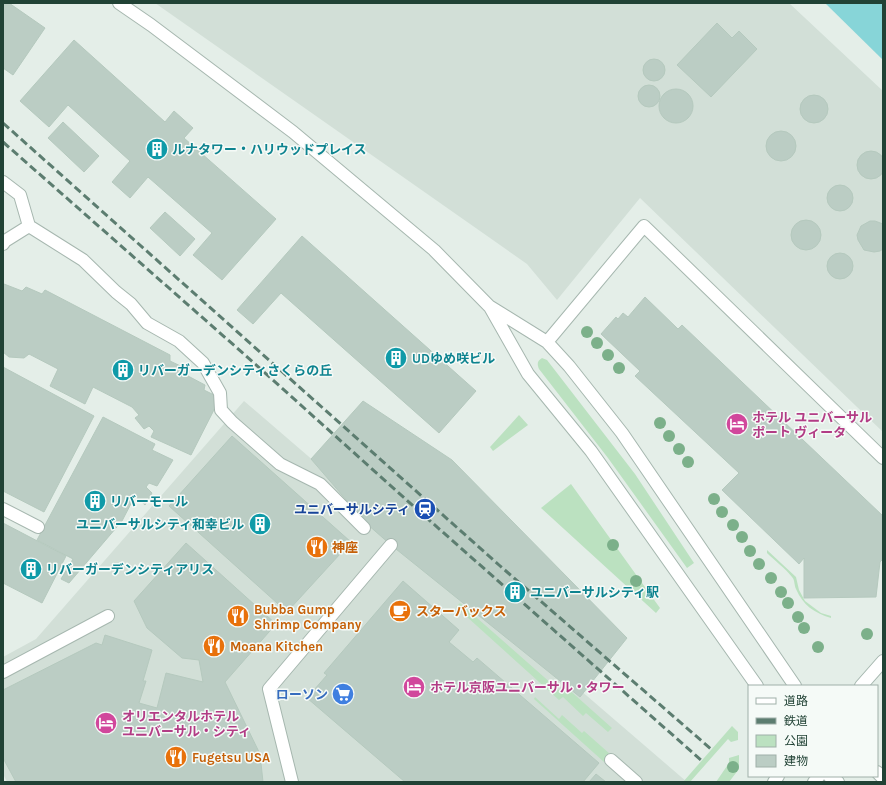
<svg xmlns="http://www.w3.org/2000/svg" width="886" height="785" font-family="Karla,'Noto Sans JP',sans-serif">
<rect width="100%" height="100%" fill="#e4eee8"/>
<path fill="#d2dfd7" d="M155,3H789L883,91V432L640,198L557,300L527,264Z
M244,401L687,782H7L3,774V657L36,639Z"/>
<path fill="#bbe1c0" d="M542,358L547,360L635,474L694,563L687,568L608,458L539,369C537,364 537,361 542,358Z
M519,415L528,425L493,451L490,447Z
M571,484L660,608L656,613L541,508Z
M767,550L796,577L799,590L805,601L821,613L831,616V618C814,613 803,605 796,589C794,585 795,580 792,577C785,568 775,561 767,553Z
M460,603L561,692L566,687L612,728L608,732L586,713L583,716L563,697L559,700L456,607Z
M535,697L559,719L562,715L582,733L584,731L610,754L604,762L534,699Z
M732,726L738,732V740L731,742L728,739L690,782H683Z
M739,755V769L729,782H716L729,763V758Z"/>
<path fill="#87d5d8" d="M825,3H883V60Z"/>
<path fill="#bbcdc4" stroke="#b5c9be" d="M3,3H9L45,28L13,75L3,68Z
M717,23L732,38L739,31L757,49L711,97L677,65Z
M74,40L165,122L174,111L193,128L184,138L276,219L222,280L193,255L212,233L148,177L130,198L112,182L130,161L68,105L49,127L20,101Z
M643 70a11 11 0 1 1 22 0a11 11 0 1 1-22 0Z
M638 96a11 11 0 1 1 22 0a11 11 0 1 1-22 0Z
M659 106a17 17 0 1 1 34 0a17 17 0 1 1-34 0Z
M800 109a14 14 0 1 1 28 0a14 14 0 1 1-28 0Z
M63,122L99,156L84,172L48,138Z
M766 146a15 15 0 1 1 30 0a15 15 0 1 1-30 0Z
M857 165a14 14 0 1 1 28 0a14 14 0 1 1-28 0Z
M827 198a13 13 0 1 1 26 0a13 13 0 1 1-26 0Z
M165,212L195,239L180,256L150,228Z
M791 235a15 15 0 1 1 30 0a15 15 0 1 1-30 0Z
M870,221H875L883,224V249L880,251L874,252L864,250L858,240L857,235L861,226Z
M302,236L476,391L439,433L281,293L253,324L237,310Z
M827 266a13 13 0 1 1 26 0a13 13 0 1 1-26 0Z
M4,284L22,291L26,287L42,294L45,290L170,355V361L189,370L188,376L205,385L204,390L220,398L191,455L151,437L154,431L149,426L144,429L135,418L139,415L132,407L93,387L85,404L50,386L58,369L29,354L24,358L9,357L3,352V286Z
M645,297L678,329L682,325L883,516V559L880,562L876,597L804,598V558L799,564L722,490L739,473L635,376L640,371L601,334L616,317L618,319L623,313L628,317Z
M3,367L94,416L44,512L3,491Z
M363,401L452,460L627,638L580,697L391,545L367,524L311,459Z
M103,417L155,444L152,450L173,460L157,486L149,483L146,487L152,493L145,505L135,496L122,521L69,583L61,579L73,559L37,540Z
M232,436L351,542L287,612L169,506Z
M3,523L66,556L42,603L3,583Z
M186,543L276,624L225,682L260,754L263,782H16L3,758V690L96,643L102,645L105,635L152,650L143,681H146L139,703L157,708L166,673L203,682L199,660L182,658L147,628L134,601Z
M403,581L459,630L449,642L473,662L477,658L599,763L583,782H405L307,698L327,675L324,673Z
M596,774L606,782H589Z"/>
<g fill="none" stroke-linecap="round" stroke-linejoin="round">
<g stroke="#a6b7af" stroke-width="14">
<path id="minor" d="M119,3L151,25L293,132L434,250L489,306L547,342L569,366L622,433L795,686
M3,182L20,195L29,226L83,260L116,292L131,304L147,323L179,341L203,363L220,393L221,410L232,422L280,464L320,484L364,528
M3,244L5,241L29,226
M490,307L528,374L591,451L757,686
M547,342L644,226L883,458
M3,509L38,527
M3,672L108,616
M861,686L883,661
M611,760L636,782
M877,772L883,778
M829,776L838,782
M292,782L269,689L391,545
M774,782L778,776
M814,782L819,776"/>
</g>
<use href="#minor" stroke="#fff" stroke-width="12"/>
<path stroke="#5c7d70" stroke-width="3" stroke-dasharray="8 4" stroke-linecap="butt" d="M3,123L499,565L711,749
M3,142L245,355L420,512L701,760"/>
</g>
<g fill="#7cb08a">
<circle cx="587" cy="332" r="6"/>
<circle cx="597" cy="343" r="6"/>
<circle cx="608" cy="355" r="6"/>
<circle cx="619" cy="368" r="6"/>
<circle cx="660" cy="423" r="6"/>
<circle cx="669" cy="436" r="6"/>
<circle cx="679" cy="449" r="6"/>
<circle cx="688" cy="462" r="6"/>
<circle cx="714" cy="499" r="6"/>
<circle cx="722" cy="512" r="6"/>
<circle cx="733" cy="525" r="6"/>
<circle cx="742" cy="537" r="6"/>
<circle cx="613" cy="545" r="6"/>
<circle cx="750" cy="551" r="6"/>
<circle cx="759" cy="564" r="6"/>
<circle cx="771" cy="578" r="6"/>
<circle cx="636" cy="581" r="6"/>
<circle cx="781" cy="592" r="6"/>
<circle cx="788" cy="603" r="6"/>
<circle cx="798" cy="617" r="6"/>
<circle cx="804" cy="628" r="6"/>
<circle cx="867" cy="634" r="6"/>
<circle cx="818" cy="647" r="6"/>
<circle cx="733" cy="767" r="6"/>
</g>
<defs>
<g id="building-disc" transform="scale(1.15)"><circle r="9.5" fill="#0f9aa8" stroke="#f5faf7"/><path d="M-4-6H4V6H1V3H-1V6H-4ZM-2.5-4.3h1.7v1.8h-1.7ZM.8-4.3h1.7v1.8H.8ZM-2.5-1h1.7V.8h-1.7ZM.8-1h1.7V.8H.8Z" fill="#fff"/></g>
<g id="hotel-disc" transform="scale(1.15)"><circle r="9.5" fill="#d1479c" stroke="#f5faf7"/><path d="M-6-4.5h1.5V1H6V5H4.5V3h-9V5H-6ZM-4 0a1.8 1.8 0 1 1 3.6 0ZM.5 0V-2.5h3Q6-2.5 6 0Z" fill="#fff"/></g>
<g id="station-disc" transform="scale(1.15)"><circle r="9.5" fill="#1a4fb4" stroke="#f5faf7"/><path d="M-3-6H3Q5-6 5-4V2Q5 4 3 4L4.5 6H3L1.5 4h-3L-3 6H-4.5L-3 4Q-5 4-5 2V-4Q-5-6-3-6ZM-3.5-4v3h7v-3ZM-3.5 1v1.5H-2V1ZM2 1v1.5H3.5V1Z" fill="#fff"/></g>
<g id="restaurant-disc" transform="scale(1.15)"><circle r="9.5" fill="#e8710a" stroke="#f5faf7"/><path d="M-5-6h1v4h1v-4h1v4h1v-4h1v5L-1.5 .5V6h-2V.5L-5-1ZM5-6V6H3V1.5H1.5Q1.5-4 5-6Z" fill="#fff"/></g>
<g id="cafe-disc" transform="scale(1.15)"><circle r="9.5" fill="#e8710a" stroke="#f5faf7"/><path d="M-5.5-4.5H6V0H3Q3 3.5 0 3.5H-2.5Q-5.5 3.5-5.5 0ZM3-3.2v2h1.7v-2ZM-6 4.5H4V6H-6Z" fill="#fff"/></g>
<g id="supermarket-disc" transform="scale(1.15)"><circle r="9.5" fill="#3f7fe0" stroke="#f5faf7"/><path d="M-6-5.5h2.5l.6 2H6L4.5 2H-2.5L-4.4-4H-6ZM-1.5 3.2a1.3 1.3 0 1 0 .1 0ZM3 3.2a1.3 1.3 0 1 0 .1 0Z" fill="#fff"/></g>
</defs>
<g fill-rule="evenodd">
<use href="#building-disc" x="157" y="149"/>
<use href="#building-disc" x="396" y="358"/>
<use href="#building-disc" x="123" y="370"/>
<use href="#hotel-disc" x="737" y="424"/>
<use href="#building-disc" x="95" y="501"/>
<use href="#station-disc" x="425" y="509"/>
<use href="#building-disc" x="260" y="524"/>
<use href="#restaurant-disc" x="317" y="547"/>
<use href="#building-disc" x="31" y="569"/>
<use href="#building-disc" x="515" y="592"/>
<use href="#cafe-disc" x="400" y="611"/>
<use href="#restaurant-disc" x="238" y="616"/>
<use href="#restaurant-disc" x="214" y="646"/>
<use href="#hotel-disc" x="414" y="687"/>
<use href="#supermarket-disc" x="343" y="694"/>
<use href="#hotel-disc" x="106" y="723"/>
<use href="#restaurant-disc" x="176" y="757"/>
</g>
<g text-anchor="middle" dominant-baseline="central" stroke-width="3" stroke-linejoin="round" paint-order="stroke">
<g font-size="13" font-weight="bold" fill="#0d838f" stroke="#f5faf7" text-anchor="start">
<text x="172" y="149">ルナタワー・ハリウッドプレイス</text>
<text x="412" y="358">UDゆめ咲ビル</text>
<text x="138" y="370">リバーガーデンシティさくらの丘</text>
<text x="110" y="501">リバーモール</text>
<text x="244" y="524" text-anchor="end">ユニバーサルシティ和幸ビル</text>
<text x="46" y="569">リバーガーデンシティアリス</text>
<text x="530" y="592">ユニバーサルシティ駅</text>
</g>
<g font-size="13" font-weight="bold" fill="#b23c85" stroke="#f5faf7" text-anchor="start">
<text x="752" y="417">ホテル ユニバーサル<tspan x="752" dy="15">ポート ヴィータ</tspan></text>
<text x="430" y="687">ホテル京阪ユニバーサル・タワー</text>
<text x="122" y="716">オリエンタルホテル<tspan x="122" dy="15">ユニバーサル・シティ</tspan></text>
</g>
<g font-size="13" font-weight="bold" fill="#164399" stroke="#f5faf7" text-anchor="end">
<text x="410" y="509">ユニバーサルシティ</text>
</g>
<g font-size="13" font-weight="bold" fill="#c56008" stroke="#f5faf7" text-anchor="start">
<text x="332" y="547">神座</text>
<text x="254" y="609">Bubba Gump<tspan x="254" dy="15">Shrimp Company</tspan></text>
<text x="416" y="611">スターバックス</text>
<text x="230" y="646">Moana Kitchen</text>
<text x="192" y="757">Fugetsu USA</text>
</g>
<g font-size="13" font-weight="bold" fill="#366cbe" stroke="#f5faf7" text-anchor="end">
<text x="328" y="694">ローソン</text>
</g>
</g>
<rect width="886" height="785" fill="none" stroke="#214235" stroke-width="8"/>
<rect x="748" y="685" width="130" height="92" fill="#f5faf7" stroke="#a0b0a9"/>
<rect x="756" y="698" width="20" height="6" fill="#ffffff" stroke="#a0b0a9"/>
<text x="784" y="705" font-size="12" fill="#214235">道路</text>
<rect x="756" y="718" width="20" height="6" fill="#5c7d70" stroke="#a0b0a9"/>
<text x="784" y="725" font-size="12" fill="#214235">鉄道</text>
<rect x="756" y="735" width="20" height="12" fill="#bbe1c0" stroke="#a0b0a9"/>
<text x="784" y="745" font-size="12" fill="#214235">公園</text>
<rect x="756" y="755" width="20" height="12" fill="#bbcdc4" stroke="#a0b0a9"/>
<text x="784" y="765" font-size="12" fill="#214235">建物</text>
</svg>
